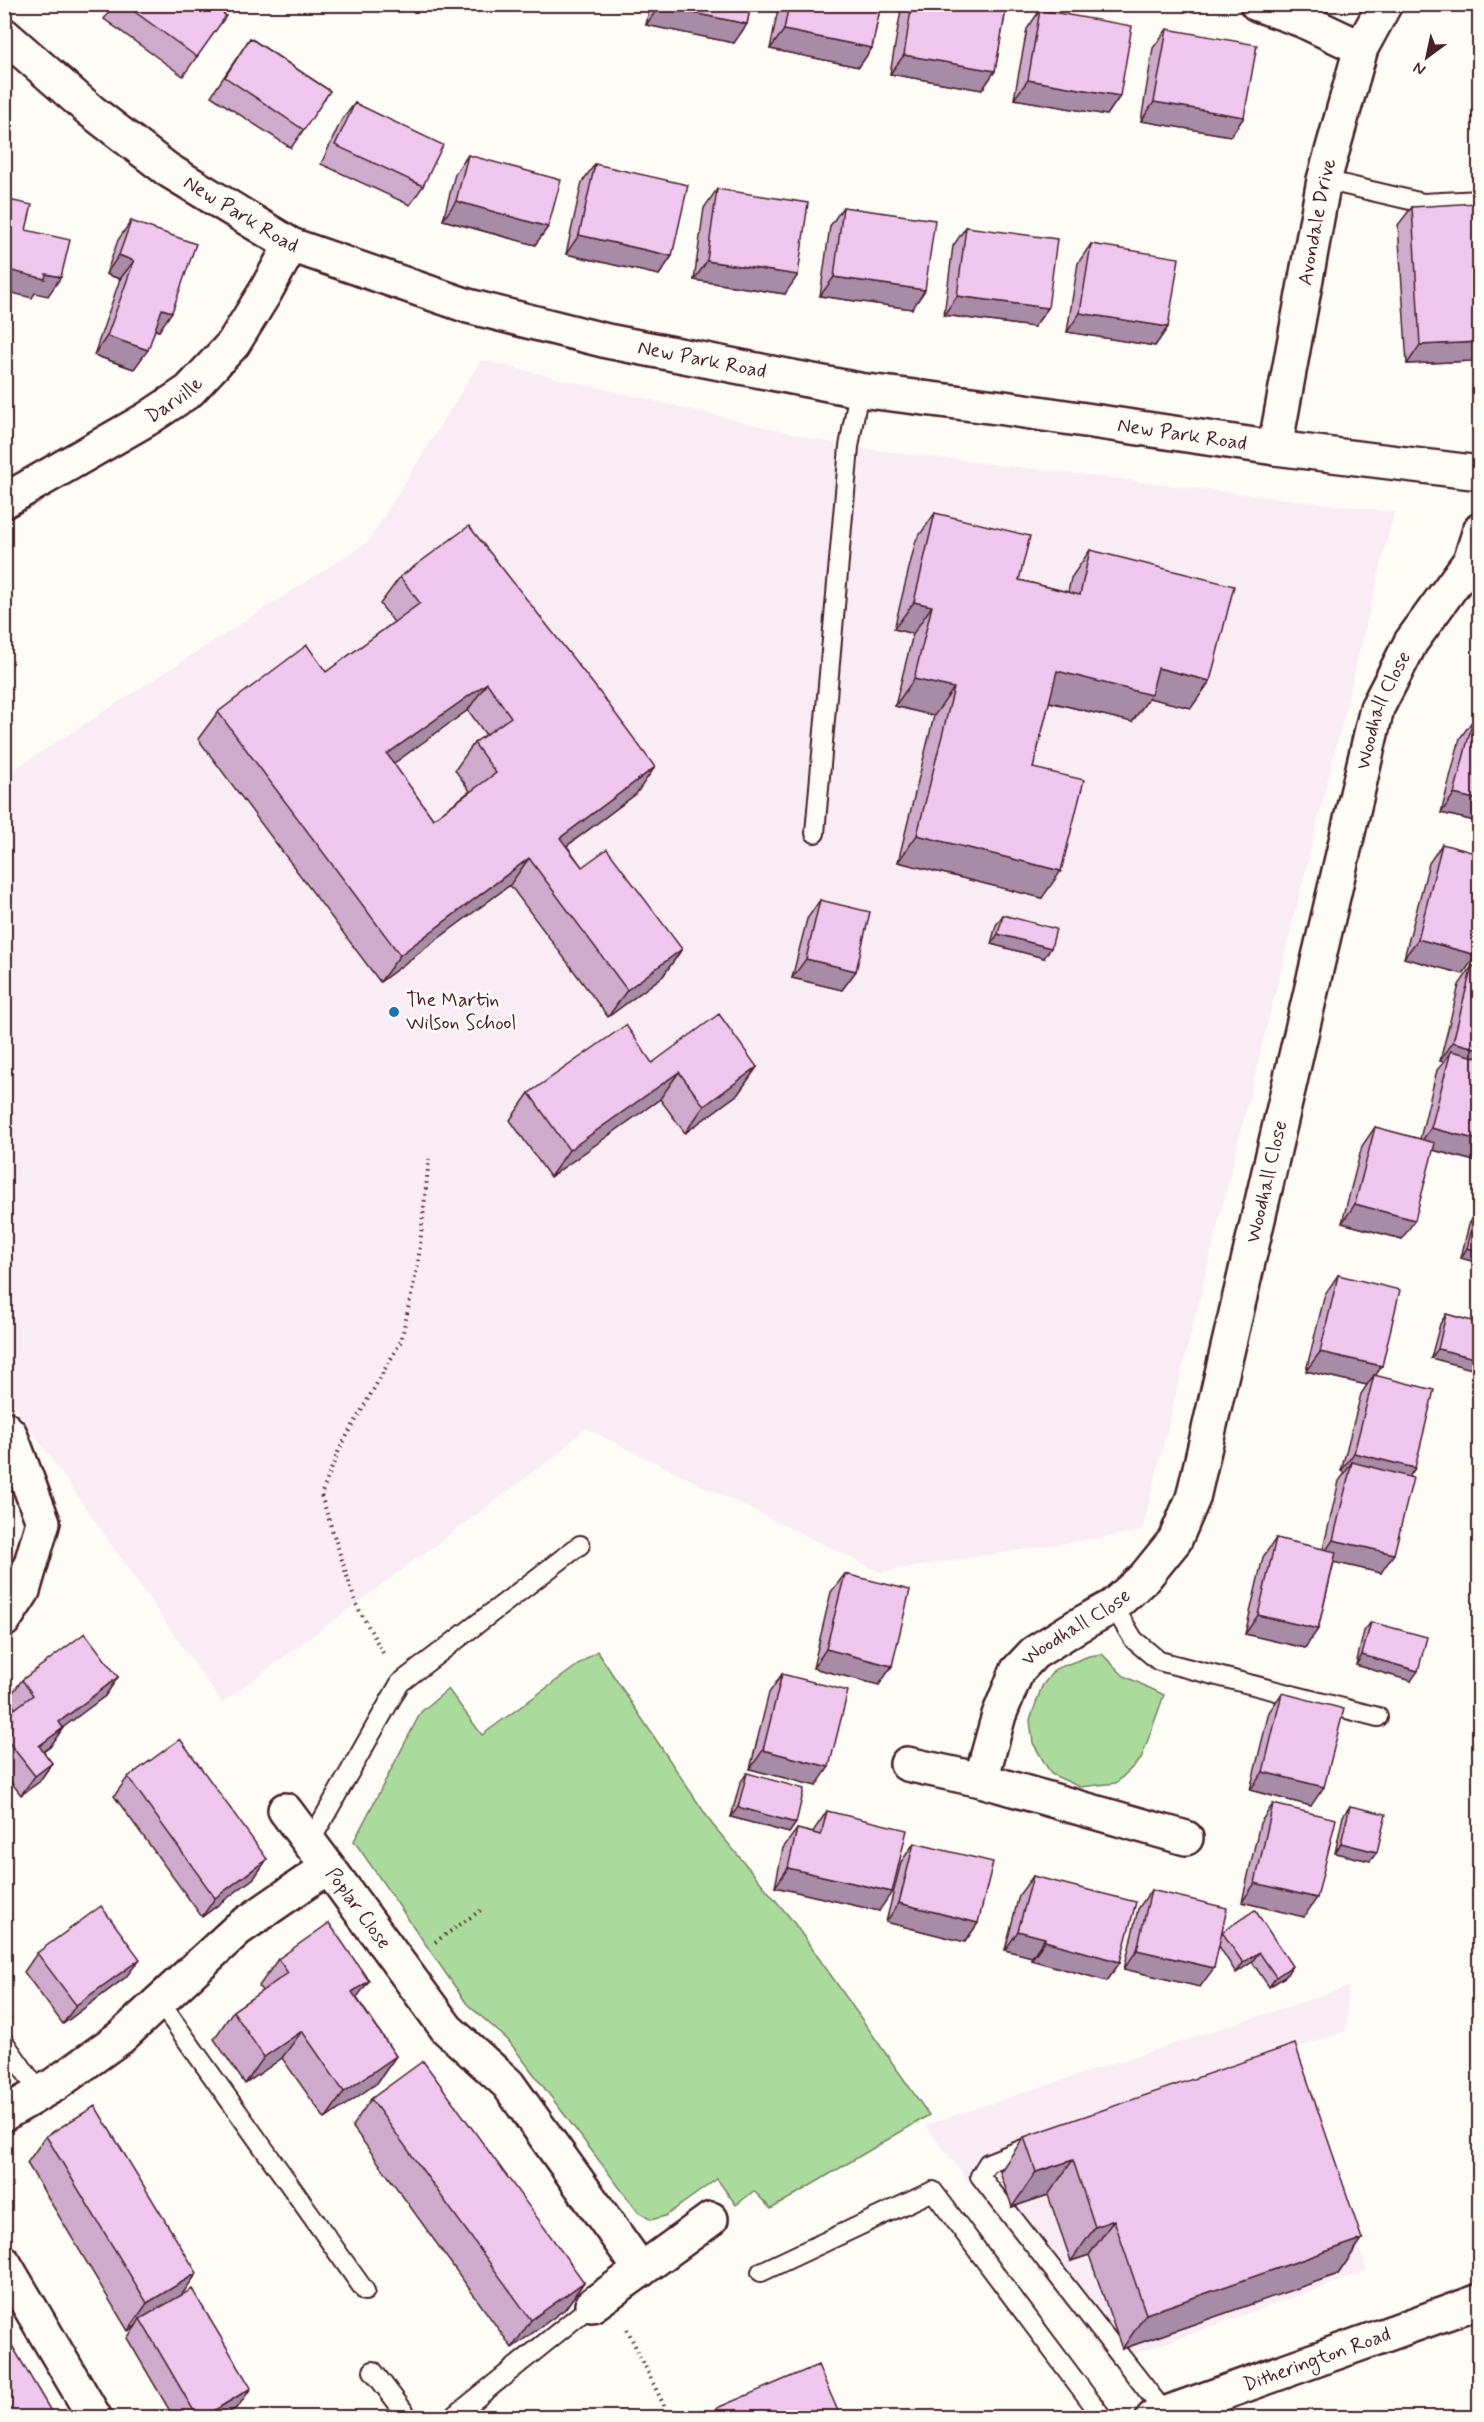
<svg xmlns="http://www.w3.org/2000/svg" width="1484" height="2422" font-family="Mynerve,sans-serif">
<rect width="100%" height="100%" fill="#fdfcf7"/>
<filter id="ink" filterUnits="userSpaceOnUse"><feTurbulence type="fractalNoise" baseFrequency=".0167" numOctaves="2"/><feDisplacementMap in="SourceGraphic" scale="12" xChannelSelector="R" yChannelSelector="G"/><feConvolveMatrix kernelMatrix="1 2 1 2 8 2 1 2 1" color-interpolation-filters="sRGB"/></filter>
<g filter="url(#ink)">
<path fill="#f9ecf4" d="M481,360L849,447L1394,512L1142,1531L880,1572L585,1428L555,1456L222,1703L5,1392L4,776L368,542Z
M1348,1987L1346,2031L1290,2050L1367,2271L1109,2363L925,2125Z"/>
<path fill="#aadb9c" stroke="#7a7d64" stroke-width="1.5" d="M597,1651L712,1824L792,1920L929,2115L771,2209L754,2191L736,2205L717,2179L665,2216L651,2220L638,2212L508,2040L467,2004L354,1841L421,1712L448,1689L482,1735Z
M1102,1654L1124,1676L1164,1695L1141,1759L1116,1783L1080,1787L1051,1774L1033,1743L1030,1720L1042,1686L1055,1669L1089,1656Z"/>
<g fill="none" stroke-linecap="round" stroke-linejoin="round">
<g stroke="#4a1f2b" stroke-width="22">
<path id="lane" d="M1324,180L1423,203L1480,200
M815,833L849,447L859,390
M1113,1606L1134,1640L1159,1661L1378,1717
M310,1842L400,1683L580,1545
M159,2001L365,2291
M4,2042L40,2093
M1036,2144L988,2163L980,2176L1165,2413
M761,2272L933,2191L1103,2418
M373,2371L409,2418
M452,2418L592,2305"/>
</g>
<g stroke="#4a1f2b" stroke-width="38">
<g id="street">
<path d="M1257,4L1302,20L1361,48"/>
<path id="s1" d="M4,35L91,111L168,170L291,245L468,306L607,341L859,390L1004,408L1275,448L1480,473"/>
<path id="s2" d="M1275,448L1324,180L1361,48L1385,4"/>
<path id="s3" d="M4,501L147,419L189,391L233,344L264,294L291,245"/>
<path d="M4,1428L10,1434L43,1522L23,1591L4,1620"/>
<path d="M907,1764L981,1780"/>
<path d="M285,1810L328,1867"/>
<path id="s4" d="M1186,1838L981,1780L999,1715L1017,1671L1034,1653L1077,1626L1113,1606L1145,1577L1175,1540L1193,1498L1377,708L1411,642L1470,561L1480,530"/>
<path id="s5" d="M4,2114L54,2085L121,2037L238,1929L328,1867L447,2029L508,2084L641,2270L592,2305"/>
<path d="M4,2263L95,2418"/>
<path d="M641,2270L711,2219"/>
</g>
</g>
<g stroke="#4a1f2b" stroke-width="38">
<g id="primary">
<path id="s6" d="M1153,2418L1480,2301"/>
</g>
</g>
<path stroke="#4a1f2b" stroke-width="4" stroke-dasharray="1.5 4.5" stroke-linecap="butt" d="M383,1653L356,1604L321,1495L339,1450L401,1341L418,1264L429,1159
M435,1942L484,1908
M627,2329L670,2418"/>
<use href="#lane" stroke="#fdfcf7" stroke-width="18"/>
<use href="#street" stroke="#fdfcf7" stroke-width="33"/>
<use href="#primary" stroke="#fdfcf7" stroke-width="33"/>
</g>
<path fill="#ceaacd" stroke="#4a1f2b" stroke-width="1.5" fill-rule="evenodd" d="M114,4H211L226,16L183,76L104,19Z
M573,4H589L585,10Z
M650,4H751L747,24L734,43L646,25Z
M779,4H881L872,48L859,67L770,49Z
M902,4H1007L995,71L982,90L890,74Z
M1040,10L1120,96L1107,115L1014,99L1027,29Z
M1167,29L1244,117L1231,136L1141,121L1153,48Z
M250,38L330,91L291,148L211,96Z
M355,103L423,186L410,205L321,164L341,121Z
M468,155L548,227L535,245L443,220L455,174Z
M595,164L672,256L659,275L566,254L582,182Z
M717,189L785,294L694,280L704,208Z
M843,207L925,290L912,309L820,296L830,226Z
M1412,207L1472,361L1407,364L1398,225Z
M131,221L159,331L155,330L134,369L94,355L120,279L106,274L118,240Z
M966,227L1048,308L1034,327L944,315L953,246Z
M1091,244L1168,327L1155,346L1067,332L1078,263Z
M935,513L1019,580L1068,592L1071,578L1090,550L1210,681L1191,708L1149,698L1132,722L1049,702L1033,768L1042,898L898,862L934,716L895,706L913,634L894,629L916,540Z
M400,577L636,794L567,846L582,867L682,949L663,976L608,1017L510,885L380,982L198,739L218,712L326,672L394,622L380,604ZM468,710L486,735L474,743L455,770L470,791L433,819L393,763Z
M1479,718V822L1441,813L1460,738L1473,720L1479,721Z
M1442,844L1476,955L1463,974L1404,958L1429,863Z
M820,900L856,971L842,990L792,978L807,919Z
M1003,915L1044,958L991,944L996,925Z
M1472,966L1478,1162L1433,1150L1402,1239L1342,1223L1362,1146L1375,1127L1420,1139L1437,1070L1444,1062L1440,1061L1459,985Z
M652,1063L757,1067L738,1094L685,1133L660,1099L550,1177L510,1120L529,1093Z
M1476,1214L1479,1215V1263L1461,1258L1469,1224Z
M1338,1275L1382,1366L1375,1375L1415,1468L1409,1477L1381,1573L1334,1562L1318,1629L1305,1648L1245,1634L1263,1557L1276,1538L1323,1549L1339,1481L1345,1473L1341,1471L1361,1394L1367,1385L1306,1371L1325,1294Z
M1446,1314L1479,1323L1431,1358L1440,1324Z
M845,1574L892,1666L879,1685L813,1668L831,1592Z
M1371,1622L1411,1681L1356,1665L1364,1631Z
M782,1674L816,1786L750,1769L769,1693Z
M118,1677L105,1696L62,1728L50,1747L43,1752L52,1763L39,1782L21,1795L4,1773V1717L16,1709L8,1699L22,1680Z
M1282,1693L1311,1806L1250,1790L1269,1712Z
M747,1773L796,1823L789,1833L731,1817L740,1783Z
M128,1777L267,1859L254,1878L202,1917L114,1796Z
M1273,1804L1304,1917L1242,1902L1260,1823Z
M1350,1806L1377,1852L1370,1861L1335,1853L1343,1816Z
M827,1811L879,1911L775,1887L783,1848L797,1829L813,1833L814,1830Z
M914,1843L978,1923L965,1942L886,1922L901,1862Z
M1033,1876L1120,1962L1107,1981L1031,1960L1032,1957L1005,1950L1019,1895Z
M1151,1890L1221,1933L1255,1910L1286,1976L1269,1987L1252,1962L1236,1973L1219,1946L1200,1987L1124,1969L1138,1909Z
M37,1953L126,1977L63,2024L24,1972Z
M278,1959L357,1998L396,2056L377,2083L325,2119L282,2058L245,2084L214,2039L233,2011L262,1991L259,1986Z
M371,2099L584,2282L565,2309L512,2348L352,2126Z
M46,2136L197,2273L181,2295L238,2407L220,2418H174L127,2338L136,2326L128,2331L27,2163Z
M1024,2137L1362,2239L1338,2274L1122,2349L1089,2255L1071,2261L1048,2195L1012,2207L1000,2172Z
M717,2408L841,2418H710Z"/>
<path fill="#a78ba7" stroke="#4a1f2b" stroke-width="1.5" d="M659,6L747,24L734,43L646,25Z
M784,30L872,48L859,67L770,49Z
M904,55L995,71L982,90L890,74Z
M1028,80L1120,96L1107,115L1014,99Z
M1154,102L1244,117L1231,136L1141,121Z
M456,201L548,227L535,245L443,220Z
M579,235L672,256L659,275L566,254Z
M119,255L134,261L120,279L106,274Z
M707,261L798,275L785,294L694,280Z
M4,269L46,274L61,277L48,296L35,293L32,298L4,291Z
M834,277L925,290L912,309L820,296Z
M957,296L1048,308L1034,327L944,315Z
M162,309L172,312L159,331L149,328Z
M1080,313L1168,327L1155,346L1067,332Z
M107,336L148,350L134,369L94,355Z
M1479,342V349L1472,361L1407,364L1420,345Z
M914,602L932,606L913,634L894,629Z
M1158,668L1210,681L1191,708L1149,698L1132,722L1038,699L1057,671Z
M914,679L954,688L934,716L895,706Z
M487,683L468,710L368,782L387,754Z
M655,767L636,794L541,865L560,838Z
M1454,794L1479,800V822L1441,813Z
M917,835L1061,871L1042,898L898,862Z
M529,858L510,885L380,982L400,955Z
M998,934L1051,948L1044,958L991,944Z
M1418,939L1476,955L1463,974L1404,958Z
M682,949L663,976L608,1017L627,990Z
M806,959L856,971L842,990L792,978Z
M1453,1042L1479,1049V1071L1451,1051L1444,1062L1440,1061Z
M757,1067L738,1094L685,1133L704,1106Z
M679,1072L660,1099L550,1177L569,1150Z
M1431,1128L1479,1140V1159L1478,1162L1418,1146Z
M1355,1204L1415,1220L1402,1239L1342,1223Z
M1467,1248L1479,1251V1263L1461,1258Z
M1438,1349L1479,1359V1371L1431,1358Z
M1320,1352L1382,1366L1373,1379L1374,1375L1367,1385L1306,1371Z
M1354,1453L1415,1468L1402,1487L1352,1462L1345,1473L1341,1471Z
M1333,1540L1394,1554L1381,1573L1320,1559Z
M1258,1615L1318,1629L1305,1648L1245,1634Z
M826,1649L892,1666L879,1685L813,1668Z
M1362,1655L1418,1671L1411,1681L1356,1665Z
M118,1677L105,1696L45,1741L59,1722Z
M63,1728L50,1747L25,1765L39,1746Z
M763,1750L829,1767L816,1786L750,1769Z
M52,1763L39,1782L21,1795L35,1776Z
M1263,1772L1324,1787L1311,1806L1250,1790Z
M738,1807L796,1823L789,1833L731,1817Z
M1341,1843L1377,1852L1370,1861L1335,1853Z
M267,1859L254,1878L202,1917L215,1898Z
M788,1868L892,1892L879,1911L775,1887Z
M1255,1883L1317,1898L1304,1917L1242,1902Z
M899,1903L978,1923L965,1942L886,1922Z
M1018,1931L1045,1938L1032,1957L1005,1950Z
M1045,1941L1120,1962L1107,1981L1031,1960Z
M1137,1950L1214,1968L1200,1987L1124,1969Z
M1259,1952L1252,1962L1236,1973L1243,1963Z
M140,1959L126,1977L63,2024L76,2005Z
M1292,1966L1286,1976L1269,1987L1276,1977Z
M369,1981L349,2008L352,1992Z
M11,2019L4,2027V2022Z
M302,2031L282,2058L245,2084L264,2057Z
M396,2056L377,2083L325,2119L344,2092Z
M1073,2160L1048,2195L1012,2207L1036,2172Z
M1114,2220L1089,2255L1071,2261L1095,2227Z
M1362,2239L1338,2274L1122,2349L1146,2314Z
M197,2273L178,2300L140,2319L136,2326L128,2331L147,2303Z
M584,2282L565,2309L512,2348L531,2320Z
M251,2388L238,2407L220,2418H202Z"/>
<path fill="#efc6ee" stroke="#4a1f2b" stroke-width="1.5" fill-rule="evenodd" d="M124,4H211L226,16L197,57Z
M659,4H751L747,24L659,6Z
M789,4H881L872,48L784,30Z
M912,4H1007L995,71L904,55Z
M1040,10L1132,26L1120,96L1028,80Z
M1167,29L1257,45L1244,117L1154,102Z
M250,38L330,91L304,130L225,77Z
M355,103L443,145L423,186L335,145Z
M468,155L561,180L548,227L456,201Z
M595,164L688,185L672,256L579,235Z
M717,189L808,203L798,275L707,261Z
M4,199L32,205L26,230L70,240L61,277L46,274L45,279L4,269Z
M1476,203L1479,254V342L1420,345L1412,207Z
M843,207L935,220L925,290L834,277Z
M131,221L196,244L172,312L162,309L148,350L107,336L134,261L119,255Z
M966,227L1057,239L1048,308L957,296Z
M1091,244L1179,258L1168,327L1080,313Z
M935,513L1030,536L1019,580L1080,595L1090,550L1234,586L1210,681L1158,668L1151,695L1057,671L1033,768L1084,780L1061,871L917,835L954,688L914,679L932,606L914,602Z
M469,526L598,690L655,767L560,838L582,867L607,849L682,949L627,990L529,858L400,955L218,712L307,645L326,672L420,603L400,577ZM487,683L511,717L474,743L496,773L433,819L387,754Z
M1473,720L1479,721V800L1454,794Z
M1442,844L1479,854V943L1476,955L1418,939Z
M820,900L870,912L856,971L806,959Z
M1003,915L1056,929L1051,948L998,934Z
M1472,966L1479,968V1049L1453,1042Z
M719,1014L757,1067L704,1106L679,1072L569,1150L529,1093L626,1025L652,1063Z
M1451,1051L1479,1058V1140L1431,1128Z
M1375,1127L1435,1143L1415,1220L1355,1204Z
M1476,1214L1479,1215V1251L1467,1248Z
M1338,1275L1400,1290L1382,1366L1320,1352Z
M1446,1314L1479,1323V1359L1438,1349Z
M1374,1375L1434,1390L1415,1468L1354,1453Z
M1352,1462L1413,1478L1394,1554L1333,1540Z
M1276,1538L1336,1552L1318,1629L1258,1615Z
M845,1574L910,1590L892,1666L826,1649Z
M1371,1622L1427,1637L1418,1671L1362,1655Z
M85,1633L118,1677L59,1722L63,1728L39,1746L52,1763L35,1776L4,1736V1717L33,1695L22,1680Z
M782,1674L848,1691L829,1767L763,1750Z
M1282,1693L1344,1709L1324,1787L1263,1772Z
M180,1739L267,1859L215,1898L128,1777Z
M747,1773L804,1789L796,1823L738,1807Z
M1273,1804L1336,1819L1317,1898L1255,1883Z
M1350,1806L1386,1814L1377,1852L1341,1843Z
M827,1811L907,1830L892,1892L788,1868L797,1829L821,1835Z
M914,1843L993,1862L978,1923L899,1903Z
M1033,1876L1136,1902L1120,1962L1045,1941V1938L1018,1931Z
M1151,1890L1227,1908L1214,1968L1137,1950Z
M101,1906L140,1959L76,2005L37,1953Z
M1255,1910L1292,1966L1276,1977L1259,1952L1243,1963L1222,1932Z
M329,1923L369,1981L352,1992L396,2056L344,2092L302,2031L264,2057L233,2011L288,1973L278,1959Z
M4,2008L11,2019L4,2022Z
M1295,2044L1362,2239L1146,2314L1114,2220L1095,2227L1073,2160L1036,2172L1024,2137Z
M423,2061L584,2282L531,2320L371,2099Z
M95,2106L197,2273L147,2303L46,2136Z
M192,2289L251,2388L202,2418H198L140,2319Z
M4,2332L55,2418H4Z
M818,2365L841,2418H721L717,2408Z
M312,2414L314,2418H306Z"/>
</g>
<circle fill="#1f6fb2" stroke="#fdfcf7" stroke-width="2" cx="394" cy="1012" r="6"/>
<g text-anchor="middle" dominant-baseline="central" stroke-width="5" stroke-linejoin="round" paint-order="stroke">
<g font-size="20" fill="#4a1f2b" stroke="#fdfcf7">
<text stroke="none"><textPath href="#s1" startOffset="298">New Park Road</textPath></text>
<text stroke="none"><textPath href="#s2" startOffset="230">Avondale Drive</textPath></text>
<text stroke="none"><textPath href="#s1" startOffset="784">New Park Road</textPath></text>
<text stroke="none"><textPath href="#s3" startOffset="198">Darville</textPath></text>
<text stroke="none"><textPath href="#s1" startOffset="1270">New Park Road</textPath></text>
<text stroke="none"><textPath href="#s4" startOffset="1392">Woodhall Close</textPath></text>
<text stroke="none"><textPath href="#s4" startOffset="906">Woodhall Close</textPath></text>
<text stroke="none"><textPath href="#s4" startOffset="402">Woodhall Close</textPath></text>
<text stroke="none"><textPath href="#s5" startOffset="460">Poplar Close</textPath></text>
<text stroke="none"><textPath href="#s6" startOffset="174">Ditherington Road</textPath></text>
</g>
<g font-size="20" fill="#4a1f2b" stroke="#fdfcf7" text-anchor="start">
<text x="406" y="1000">The Martin<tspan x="406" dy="23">Wilson School</tspan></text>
</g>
</g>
<rect width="1484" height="2422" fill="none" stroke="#fdfcf7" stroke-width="24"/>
<rect x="12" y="12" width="1460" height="2398" fill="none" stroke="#4a1f2b" stroke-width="2" filter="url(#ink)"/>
<g transform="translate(1427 57) rotate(213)" stroke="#fdfcf7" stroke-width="4.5" paint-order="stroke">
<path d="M0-4.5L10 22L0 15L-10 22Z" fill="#4a1f2b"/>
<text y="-9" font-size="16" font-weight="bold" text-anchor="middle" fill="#4a1f2b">N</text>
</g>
</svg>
